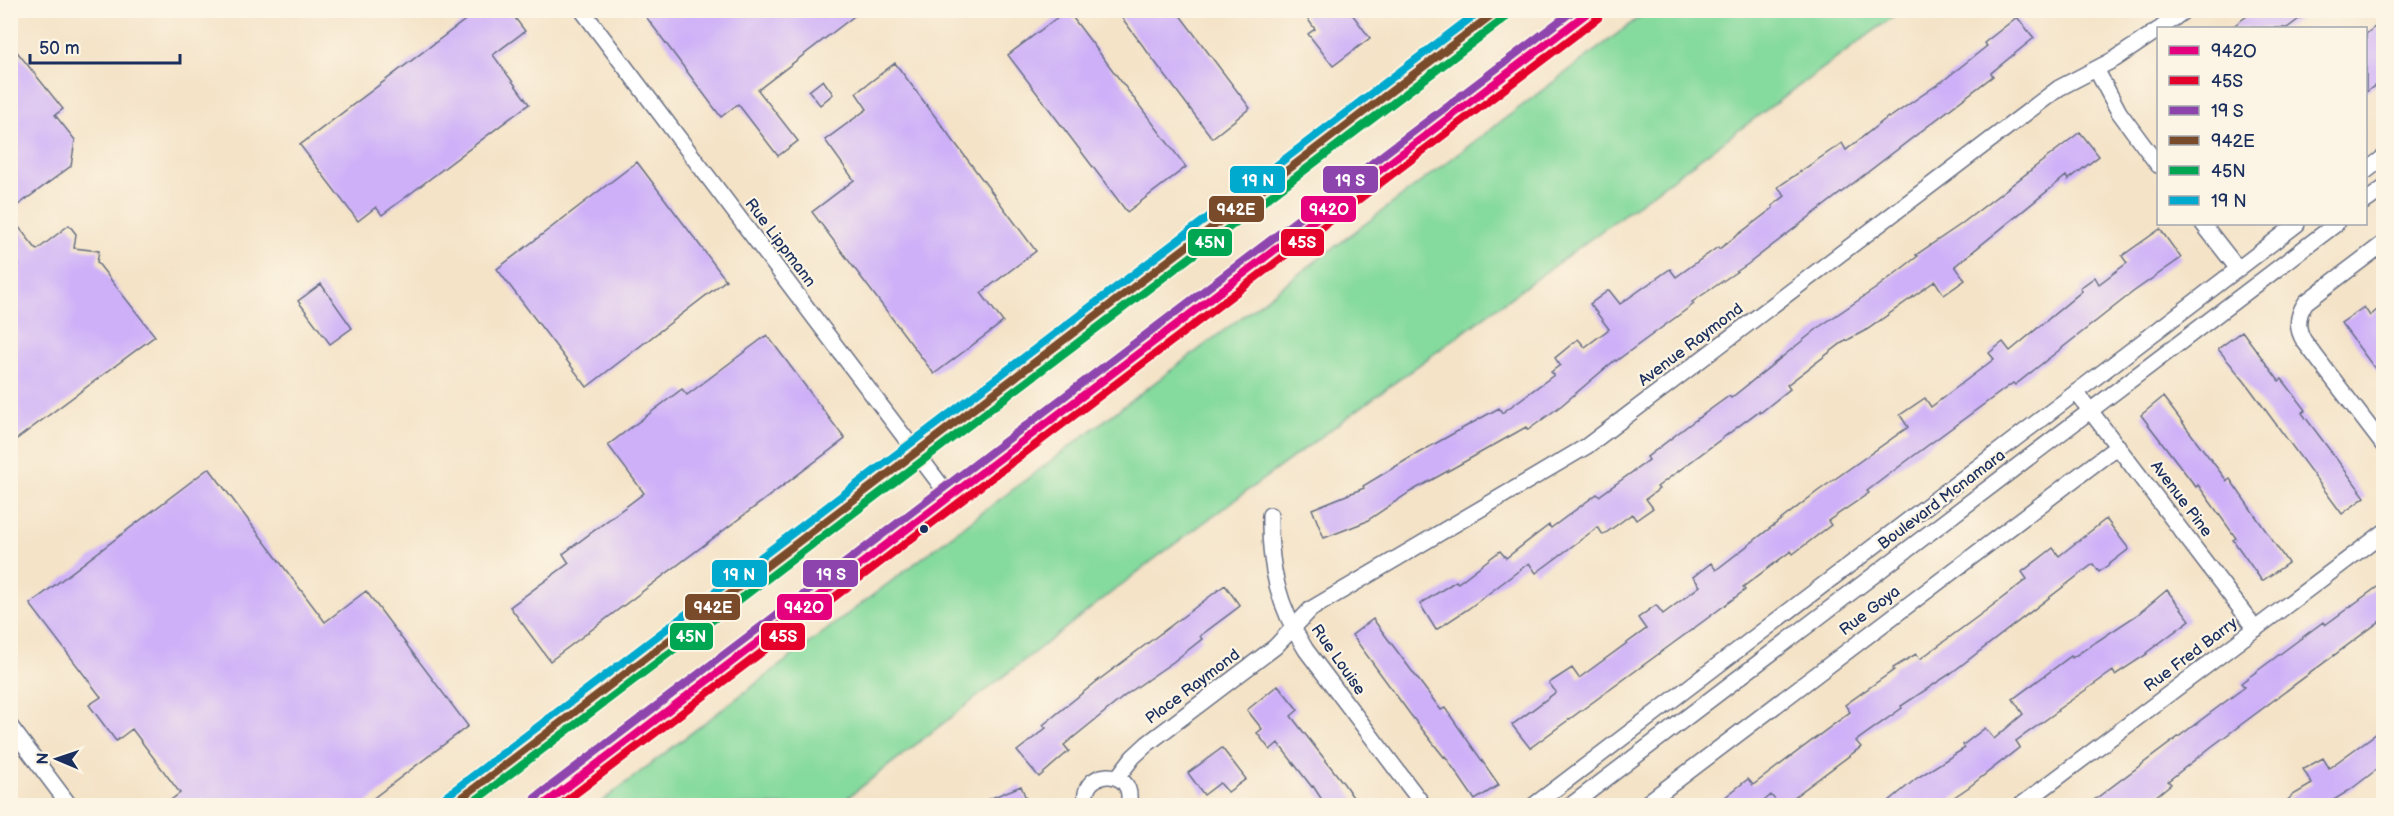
<svg xmlns="http://www.w3.org/2000/svg" width="2394" height="816" font-family="'Balsamiq Sans',sans-serif">
<rect width="100%" height="100%" fill="#fcf5e5"/>
<filter id="ink" filterUnits="userSpaceOnUse"><feTurbulence type="fractalNoise" baseFrequency=".0167" numOctaves="2"/><feDisplacementMap in="SourceGraphic" scale="12" xChannelSelector="R" yChannelSelector="G"/><feConvolveMatrix kernelMatrix="1 2 1 2 8 2 1 2 1" color-interpolation-filters="sRGB"/></filter>
<filter id="wash" filterUnits="userSpaceOnUse"><feTurbulence type="fractalNoise" baseFrequency=".008" numOctaves="4" result="noise"/><feDisplacementMap in="SourceGraphic" scale="24" xChannelSelector="R" yChannelSelector="G"/><feGaussianBlur stdDeviation="1.35" result="paint"/><feColorMatrix in="noise" values="0 0 0 0 0 0 0 0 0 0 0 0 0 0 0 0 0 1.4 0 .05"/><feComposite in="paint" operator="in"/></filter>
<g filter="url(#wash)">
<rect width="100%" height="100%" fill="#f4e3c7"/>
<path fill="#85da9d" stroke="#50847e" stroke-width="1.5" d="M1649,10L1901,11L1157,557L838,805H597L796,653Z"/>
<g id="blocks">
<path fill="#ceb0f8" d="M457,10H509L525,31L493,55L529,104L382,215L376,207L358,221L300,145L465,20Z
M641,10H862L758,90L798,141L778,156L738,104L721,117Z
M1067,10L1186,167L1127,212L1008,55Z
M1116,10H1176L1250,108L1212,138Z
M1301,10H1349L1370,38L1333,66L1308,34L1315,29Z
M2255,10H2311L2287,28H2231Z
M2017,17L2034,38L1991,73L1993,76L1748,264L1692,302L1694,304L1616,361L1615,360L1562,405L1528,430L1526,427L1464,462L1410,492L1365,522L1324,538L1312,509L1364,488L1363,486L1413,456L1499,408L1502,413L1554,375L1551,372L1560,365L1555,358L1578,339L1585,347L1609,329L1590,304L1609,290L1620,304L1670,269L1676,277L1718,247L1719,249L1773,208L1772,206L1785,196L1778,187L1842,143L1846,150L1888,117L1889,118L1944,80L1987,46L1984,43Z
M2376,26L2384,37V79L2366,92V34Z
M10,43L63,109L55,115L75,140L71,166L10,211Z
M895,63L1036,251L981,293L1003,322L934,374L812,212L854,180L825,140L867,109L856,93Z
M823,80L833,94L820,105L809,91Z
M2080,132L2099,156L2068,180L2066,176L1955,266L1965,280L1944,295L1935,281L1868,329L1842,343L1787,385L1790,389L1760,413L1759,411L1657,487L1659,489L1646,499L1653,508L1636,520L1632,514L1603,535L1598,527L1536,573L1529,563L1468,609L1436,630L1420,604L1456,581L1458,583L1500,551L1506,558L1549,525L1551,528L1597,494L1599,496L1649,460L1647,457L1686,427L1729,396L1731,398L1822,325L1875,289L1918,256L1916,255L1960,225Z
M637,162L726,280L587,387L497,269Z
M10,216L37,250L69,225L76,234L74,248L99,251L97,262L155,336L10,444V271L19,264L10,252Z
M2160,229L2181,258L2133,292L2015,385L2013,383L1912,457L1867,491L1869,493L1828,521L1831,525L1793,554L1791,551L1743,587L1745,590L1705,620L1530,748L1512,725L1556,692L1549,683L1572,668L1579,678L1646,629L1638,618L1656,605L1663,614L1700,586L1693,577L1711,563L1716,570L1818,491L1908,427L1900,415L1925,398L1931,407L1994,359L1989,353L2003,342L2010,351L2082,291L2080,288L2095,277L2099,284L2127,263L2122,256Z
M321,284L352,328L330,344L298,301Z
M2364,307L2370,316L2377,310L2384,318V381L2341,323Z
M2242,331L2279,381L2282,379L2306,410L2302,413L2365,497L2342,514L2245,382L2218,349Z
M767,335L845,439L550,661L510,607L569,563L563,554L644,493L608,445L682,389L687,395Z
M2163,397L2227,481L2230,479L2288,563L2262,581L2233,540L2236,538L2198,485L2196,487L2141,415Z
M209,468L325,622L366,591L468,726L363,806H163L180,793L132,729L116,741L89,705L101,697L30,604Z
M2106,519L2129,549L2099,572L2093,564L1950,674L1901,706L1902,708L1856,741L1861,747L1782,806H1780L1771,795L1758,806H1714L1748,779L1753,785L1850,712L1845,705L1894,670L1893,668L1916,654L1920,659L1988,609L2027,579L2022,572L2053,548L2059,556Z
M2384,582V618L2211,747L2168,781L2171,784L2144,806H2086L2245,687L2241,683L2280,654L2323,622L2325,625Z
M1225,585L1240,606L1200,636L1202,639L1173,662L1127,694L1064,745L1069,751L1039,777L1017,751L1046,728L1043,725L1096,682Z
M2167,590L2190,620L2146,653L2147,654L2115,675L2113,671L2057,710L2058,711L2016,741L2020,747L1969,787L1941,806H1883L1917,778L1965,748L1963,745L1985,728L1994,739L2023,714L2013,699L2071,656L2072,658L2137,615Z
M1373,619L1441,710L1445,708L1499,785L1475,800L1445,756L1444,757L1410,714L1352,635Z
M1278,685L1298,710L1291,716L1344,784L1359,806H1326L1313,786L1312,787L1278,743L1270,750L1257,733L1262,729L1247,710Z
M2384,728V764L2350,790L2324,806H2281L2293,795L2312,784L2303,769L2323,758L2329,768Z
M1222,748L1246,779L1228,792L1220,783L1204,795L1188,773Z
M1021,786L1029,806H974V805Z"/>
</g>
</g>
<g filter="url(#ink)">
<use href="#blocks" fill-opacity="0" stroke="#676e83" stroke-width="1.5"/>
<g fill="none" stroke-linecap="round" stroke-linejoin="round">
<g stroke="#676e83" stroke-width="18">
<path id="minor" d="M582,10L949,496
M2161,28L2185,10
M2096,69L2119,112L2158,165
M2366,171L2384,157
M2366,201L2384,188
M2203,224L2238,269
M2384,243L2306,302C2297,315 2296,328 2304,341L2384,446
M2076,392L2256,629
M1270,515C1269,567 1278,606 1306,650L1424,806
M10,726L70,806
M1117,778L1133,757L1147,744L1275,647L1311,609L1587,446L2059,88L2115,59L2158,30
M1087,806C1076,768 1138,764 1128,806
M1533,806L2297,224
M1570,806L2336,224
M1643,806L2118,446
M2020,806L2384,532"/>
</g>
<g stroke="#676e83" stroke-width="22">
<path id="tertiary" d="M450,806L1499,10
M541,806L1592,10"/>
</g>
<use href="#minor" stroke="#fff" stroke-width="15"/>
<use href="#tertiary" stroke="#fff" stroke-width="20"/>
<g stroke="#fcf5e5" stroke-width="12">
<path id="bus-1" d="M542,806L1591,10"/>
</g>
<g stroke="#fcf5e5" stroke-width="12">
<path id="bus-2" d="M559,806L1598,18"/>
</g>
<g stroke="#fcf5e5" stroke-width="12">
<path id="bus-3" d="M535,798L1574,10"/>
</g>
<g stroke="#fcf5e5" stroke-width="12">
<path id="bus-4" d="M451,806L1498,10"/>
</g>
<g stroke="#fcf5e5" stroke-width="12">
<path id="bus-5" d="M468,806L1505,18"/>
</g>
<g stroke="#fcf5e5" stroke-width="12">
<path id="bus-6" d="M444,798L1481,10"/>
</g>
<use href="#bus-1" stroke="#e5007d" stroke-width="8"/>
<use href="#bus-2" stroke="#e4002b" stroke-width="8"/>
<use href="#bus-3" stroke="#8e44ad" stroke-width="8"/>
<use href="#bus-4" stroke="#7a4b2a" stroke-width="8"/>
<use href="#bus-5" stroke="#00a651" stroke-width="8"/>
<use href="#bus-6" stroke="#00a9ce" stroke-width="8"/>
</g>
</g>
<circle fill="#1b2f5e" stroke="#fcf5e5" stroke-width="2" cx="924" cy="529" r="5"/>
<g text-anchor="middle" dominant-baseline="central" stroke-width="4.5" stroke-linejoin="round" paint-order="stroke">
<g font-size="16" fill="#1b2f5e" stroke="#fcf5e5">
<text transform="translate(780 243) rotate(53)">Rue Lippmann</text>
<text transform="translate(1691 345) rotate(-37)">Avenue Raymond</text>
<text transform="translate(2181 499) rotate(53)">Avenue Pine</text>
<text transform="translate(1942 500) rotate(-37)">Boulevard Mcnamara</text>
<text transform="translate(1870 611) rotate(-37)">Rue Goya</text>
<text transform="translate(2191 655) rotate(-37)">Rue Fred Barry</text>
<text transform="translate(1338 660) rotate(55)">Rue Louise</text>
<text transform="translate(1193 687) rotate(-37)">Place Raymond</text>
</g>
</g>
<g stroke="#fcf5e5" stroke-width="2">
<rect x="1229" y="165" width="57" height="29" rx="6" fill="#00a9ce"/>
<rect x="1322" y="165" width="57" height="29" rx="6" fill="#8e44ad"/>
<rect x="1208" y="195" width="57" height="28" rx="6" fill="#7a4b2a"/>
<rect x="1300" y="195" width="57" height="28" rx="6" fill="#e5007d"/>
<rect x="1280" y="228" width="45" height="29" rx="6" fill="#e4002b"/>
<rect x="1187" y="228" width="46" height="29" rx="6" fill="#00a651"/>
<rect x="711" y="559" width="57" height="29" rx="6" fill="#00a9ce"/>
<rect x="802" y="559" width="57" height="29" rx="6" fill="#8e44ad"/>
<rect x="684" y="593" width="57" height="28" rx="6" fill="#7a4b2a"/>
<rect x="776" y="593" width="57" height="28" rx="6" fill="#e5007d"/>
<rect x="760" y="622" width="46" height="29" rx="6" fill="#e4002b"/>
<rect x="669" y="622" width="45" height="29" rx="6" fill="#00a651"/>
</g>
<g font-size="16" text-anchor="middle" font-weight="bold" fill="#fff">
<text x="1258" y="186">19 N</text>
<text x="1350" y="186">19 S</text>
<text x="1236" y="215">942E</text>
<text x="1329" y="215">942O</text>
<text x="1302" y="248">45S</text>
<text x="1210" y="248">45N</text>
<text x="739" y="580">19 N</text>
<text x="831" y="580">19 S</text>
<text x="713" y="613">942E</text>
<text x="804" y="613">942O</text>
<text x="783" y="642">45S</text>
<text x="691" y="642">45N</text>
</g>
<rect width="2394" height="816" fill="none" stroke="#fcf5e5" stroke-width="36"/>
<rect x="2157" y="27" width="210" height="198" fill="#fcf5e5" stroke="#a2a6af" stroke-width="1.5"/>
<rect x="2169" y="46" width="30" height="9" fill="#e5007d" stroke="#a2a6af" stroke-width="1.5"/>
<text x="2211" y="57" font-size="18" fill="#1b2f5e">942O</text>
<rect x="2169" y="76" width="30" height="9" fill="#e4002b" stroke="#a2a6af" stroke-width="1.5"/>
<text x="2211" y="87" font-size="18" fill="#1b2f5e">45S</text>
<rect x="2169" y="106" width="30" height="9" fill="#8e44ad" stroke="#a2a6af" stroke-width="1.5"/>
<text x="2211" y="117" font-size="18" fill="#1b2f5e">19 S</text>
<rect x="2169" y="136" width="30" height="9" fill="#7a4b2a" stroke="#a2a6af" stroke-width="1.5"/>
<text x="2211" y="147" font-size="18" fill="#1b2f5e">942E</text>
<rect x="2169" y="166" width="30" height="9" fill="#00a651" stroke="#a2a6af" stroke-width="1.5"/>
<text x="2211" y="177" font-size="18" fill="#1b2f5e">45N</text>
<rect x="2169" y="196" width="30" height="9" fill="#00a9ce" stroke="#a2a6af" stroke-width="1.5"/>
<text x="2211" y="207" font-size="18" fill="#1b2f5e">19 N</text>
<g transform="translate(57 759) rotate(272)" stroke="#fcf5e5" stroke-width="4.5" paint-order="stroke">
<path d="M0-4.5L10 22L0 15L-10 22Z" fill="#1b2f5e"/>
<text y="-9" font-size="16" font-weight="bold" text-anchor="middle" fill="#1b2f5e">N</text>
</g>
<path d="M30 54v9h150v-9" fill="none" stroke="#1b2f5e" stroke-width="3"/>
<text x="39" y="54" font-size="18" fill="#1b2f5e" stroke="#fcf5e5" stroke-width="4.5" paint-order="stroke">50 m</text>
</svg>
